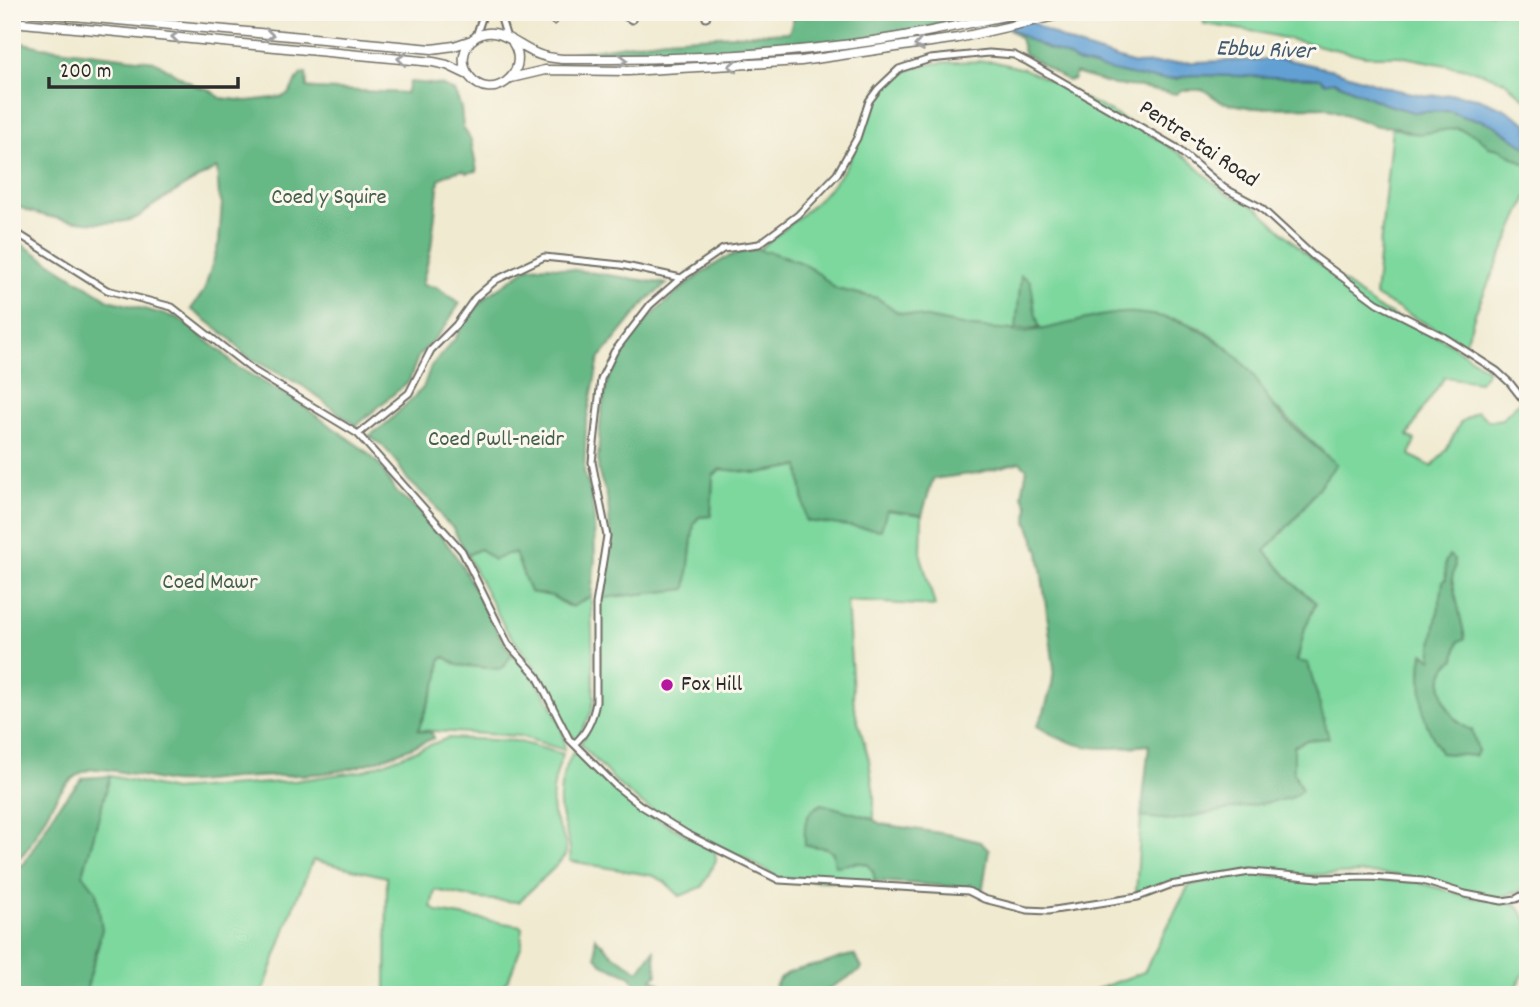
<svg xmlns="http://www.w3.org/2000/svg" width="1540" height="1007" font-family="Dekko,sans-serif">
<rect width="100%" height="100%" fill="#fbf7ec"/>
<filter id="ink" filterUnits="userSpaceOnUse"><feTurbulence type="fractalNoise" baseFrequency=".0143" numOctaves="2"/><feDisplacementMap in="SourceGraphic" scale="14" xChannelSelector="R" yChannelSelector="G"/><feConvolveMatrix kernelMatrix="1 2 1 2 8 2 1 2 1" color-interpolation-filters="sRGB"/></filter>
<filter id="wash" filterUnits="userSpaceOnUse"><feTurbulence type="fractalNoise" baseFrequency=".00686" numOctaves="4" result="noise"/><feDisplacementMap in="SourceGraphic" scale="28" xChannelSelector="R" yChannelSelector="G"/><feGaussianBlur stdDeviation="1.57" result="paint"/><feColorMatrix in="noise" values="0 0 0 0 0 0 0 0 0 0 0 0 0 0 0 0 0 1.4 0 .05"/><feComposite in="paint" operator="in"/></filter>
<g filter="url(#wash)">
<rect width="100%" height="100%" fill="#f0ead0"/>
<path fill="#7dd89e" stroke="#548264" stroke-width="2" fill-rule="evenodd" d="M1203,12H1528V101L1504,81L1477,71L1399,56H1365L1257,32L1204,24Z
M992,61L1024,69L1061,85L1072,94L1100,106L1159,140L1188,159L1224,192L1258,208L1304,252L1376,307L1446,341L1488,370L1479,382L1445,377L1422,410L1408,436L1415,440L1410,455L1432,467L1447,449L1460,423L1477,411L1489,421L1502,419L1520,401L1528,412V885L1517,893L1513,892L1501,898L1485,897L1428,879L1397,875L1366,873L1309,875L1254,870L1194,880L1176,881L1136,894L1141,817L1172,820L1291,798L1302,790L1294,773V746L1307,740L1316,694L1308,664L1297,661L1305,628L1316,603L1292,582L1265,551L1298,515L1336,464L1271,403L1250,371L1229,349L1202,329L1177,319L1134,313L1107,316L1038,332H1014L971,327L897,312L877,298L836,289L812,269L785,256L764,253L759,249C790,224 827,198 848,163C859,146 860,126 870,108C897,56 941,63 992,61ZM1447,566L1465,638L1458,642L1455,659C1428,676 1446,721 1472,730L1478,751L1475,756C1433,751 1427,729 1423,692C1421,678 1420,667 1424,654L1432,660C1434,633 1442,608 1443,582L1446,579Z
M1392,127L1411,133L1457,128L1478,136L1489,147L1499,149L1528,166V195L1476,311L1465,345L1375,296Z
M799,466L887,510L922,515L921,556L935,606L847,601L854,707L869,760L874,795V820L868,817L805,845L826,848L854,864C869,860 873,867 875,881L855,883L779,878L744,858L691,833L641,803L620,786L580,744C608,705 598,655 599,609L602,598L686,589L694,523L699,517L711,516L713,476L720,469L758,473Z
M480,549L494,559L507,554L515,553L530,592L552,596L567,606L574,605L591,596L594,699L591,713L577,740L570,734L537,670L505,628L467,555Z
M512,654C533,670 568,724 564,750L519,736L418,730L439,676L440,660L445,657L457,665L499,669L504,666Z
M448,738L516,741L563,754C556,772 550,794 553,813C556,826 570,842 565,855C563,862 528,891 519,902L480,899L435,890L431,907L438,912L522,926V944L509,978L501,988L483,995H386L387,877L313,860L292,910L262,995H85L100,940L83,874L110,776L173,790L294,781L363,771Z
M575,749L621,794L647,813L715,851L716,860L702,887L680,896L664,881L654,876L570,861C572,843 564,830 561,813C557,793 564,767 575,749Z
M1246,875L1417,882L1471,897L1516,904L1528,922V966L1512,995H1081L1144,972L1189,885Z"/>
<path fill="#66b885" stroke="#487258" stroke-width="2" d="M796,12H1024L874,41L816,43L758,49L694,52L572,53L665,39L789,32Z
M1003,24L1042,46L1066,53L1077,62L1159,79H1177L1191,75L1320,78L1333,81L1382,103L1413,112L1450,111L1464,117L1481,120L1494,124L1528,148V166L1499,149L1489,147L1478,136L1457,128L1421,134L1411,133L1397,127L1377,126L1324,107L1253,108L1221,102L1204,90H1181L1176,94L1141,87L1114,85L1075,73L1074,79L1068,81L1024,53L1020,38Z
M15,41L41,47L154,61L196,86L208,89L221,98L247,101L282,97L289,93L301,74L306,73L307,87L315,89L406,93L410,82L441,85L455,92L461,108L463,127L471,140L477,171L466,173L463,170L447,174L439,180L431,248L422,285L436,287L460,303L444,328L418,357L409,381L356,426L303,386L244,355L231,339L191,309L204,291L219,242L222,203L219,196L217,168C195,180 172,193 151,207C147,209 143,214 138,217C114,230 34,219 12,203V69Z
M12,238L109,300L178,318L223,353L234,365L293,399L363,449L380,465L395,491L424,515L430,527L443,538L460,562L502,640L512,654L504,666L499,669L457,665L445,657L440,660L439,676L418,730L432,733L434,738C407,749 381,761 353,768C316,777 274,775 236,778C216,779 193,784 172,782C154,780 102,765 88,770C48,782 39,852 12,862Z
M759,249L764,252H770L802,263L819,274L836,289L877,298L897,312L971,327L1014,330V332C1055,332 1096,311 1135,313C1182,316 1220,335 1250,371C1258,380 1263,393 1270,402C1288,425 1314,445 1336,464L1298,515L1265,551L1292,582L1316,603L1305,628L1297,661L1308,663L1329,738L1307,740L1294,746V773L1302,790L1291,798L1172,820L1141,817L1149,745C1102,750 1079,752 1037,726L1044,712L1052,685L1054,668L1039,552L1027,521L1028,506L1022,495L1027,469L1020,462L978,473L933,479L922,515L887,510L881,530L806,521L799,466L758,473L720,469L713,476L711,516L699,517L694,523L686,589L602,598C609,564 613,532 607,497C605,487 598,477 598,466C599,434 600,397 613,367C630,328 691,277 728,257C737,252 749,251 759,249Z
M549,266L667,284L647,300L599,359L586,423L584,473L591,491L594,518L595,560L591,596L572,607L552,596L530,592L515,553L507,554L494,560L480,549L467,555L453,528L442,518L435,505L408,480L394,458L382,445L369,436L387,423L423,388L431,366L455,339L465,320L486,297L529,267Z
M1021,275L1030,281C1035,297 1032,309 1040,328L1016,329Z
M1449,555L1454,559L1455,566L1452,579L1465,638L1458,642L1455,659C1428,676 1446,722 1472,730L1478,751L1475,756L1440,753C1436,742 1430,733 1426,722C1421,708 1420,667 1423,653L1432,659C1430,635 1441,606 1443,581L1446,579L1445,563Z
M110,776L83,874L96,891L102,929L85,995H12V867L24,864L58,806L83,778Z
M822,804L868,817L881,824L953,835L980,842L989,850L982,893L971,888L875,881C872,854 856,864 835,866L833,853L826,848L805,845C804,828 803,812 822,804Z
M595,937L613,955L639,971L654,950L657,975L652,978L663,986L659,995L638,991L631,976L602,964L596,957Z
M854,955L862,967L860,971L828,989L825,995H776C769,971 806,968 822,964C833,961 842,956 854,955Z"/>
<path fill="#62a0d4" stroke="#466680" stroke-width="2" d="M986,12H1017L1043,29L1075,45L1135,64L1284,59L1334,70L1392,89L1428,96L1454,94L1478,98L1503,108L1528,124V148L1494,125L1481,120L1464,117L1450,111L1413,112L1382,103L1334,81L1325,83L1320,78L1191,75C1155,86 1112,70 1077,62C1065,53 1054,52 1040,45C1021,37 1004,24 986,12Z"/>
</g>
<g filter="url(#ink)">
<g fill="none" stroke-linecap="round" stroke-linejoin="round">
<g stroke="#706e65" stroke-width="9">
<path id="street" d="M499,12L507,38
M547,12L554,21
M617,12L632,20
M706,18L708,12
M476,36L484,12
M12,230L107,290L172,307L254,371L358,434L462,551L508,644L537,676L569,739L616,786L640,805L687,834L779,880L968,891L984,899L1027,910L1048,911L1138,897L1170,885L1250,872L1319,878L1371,877L1423,881L1465,894L1502,901L1516,899L1528,892
M358,434L409,393L431,350L456,325L475,298L496,280L544,257L621,265L681,278L723,249L759,244L798,215L837,174L857,138L869,101L878,89L899,69L930,59L989,53L1014,55L1028,62L1175,147L1224,188L1260,207L1312,255L1377,303L1444,337L1497,371L1510,383L1528,406
M574,744C587,733 593,719 596,702V604L607,536L592,462L601,379L614,352L650,305L681,278"/>
</g>
<g stroke="#706e65" stroke-width="11">
<path id="primary" d="M30,12L432,49L454,46L472,40
M12,22L433,62L447,65L468,75
M513,43C532,73 491,104 470,77C458,62 464,40 482,34C501,27 521,49 540,55C555,60 571,59 587,59C682,60 778,55 873,41C923,34 974,22 1024,12
M511,78L545,70L628,71L801,61L958,38L1073,12"/>
</g>
<use href="#street" stroke="#fff" stroke-width="5"/>
<use href="#primary" stroke="#fff" stroke-width="8"/>
</g>
<defs><path id="oneway-chevron" d="M-2-3.5L2.5 0L-2 3.5" fill="none" stroke-width="1.6" stroke-linecap="round" stroke-linejoin="round" transform="scale(1.75)"/></defs>
<g stroke="#a0a0a0">
<use href="#oneway-chevron" transform="translate(269 35) rotate(6)"/>
<use href="#oneway-chevron" transform="translate(176 37) rotate(-175)"/>
<use href="#oneway-chevron" transform="translate(919 45) rotate(170)"/>
<use href="#oneway-chevron" transform="translate(402 59) rotate(-174)"/>
<use href="#oneway-chevron" transform="translate(623 60)"/>
<use href="#oneway-chevron" transform="translate(733 66) rotate(177)"/>
</g>
</g>
<circle fill="#b5179e" stroke="#fbf7ec" stroke-width="2.5" cx="667" cy="685" r="7"/>
<g text-anchor="middle" dominant-baseline="central" stroke-width="6" stroke-linejoin="round" paint-order="stroke">
<g font-size="23" fill="#2b2b2b" stroke="#fbf7ec">
<text transform="translate(1198 145) rotate(34)">Pentre-tai Road</text>
</g>
<g font-size="23" fill="#445f4e" stroke="#fbf7ec">
<text x="329" y="198">Coed y Squire</text>
<text x="496" y="440">Coed Pwll-neidr</text>
<text x="210" y="583">Coed Mawr</text>
</g>
<g font-size="23" fill="#2b2b2b" stroke="#fbf7ec" text-anchor="start">
<text x="681" y="685">Fox Hill</text>
</g>
<g font-size="24" font-style="italic" fill="#415a6f" stroke="#fbf7ec">
<text transform="translate(1265 51) rotate(2)">Ebbw River</text>
</g>
</g>
<rect width="1540" height="1007" fill="none" stroke="#fbf7ec" stroke-width="42"/>
<path d="M49 77v10h189v-10" fill="none" stroke="#2b2b2b" stroke-width="3.5"/>
<text x="60" y="77" font-size="21" fill="#2b2b2b" stroke="#fbf7ec" stroke-width="5" paint-order="stroke">200 m</text>
</svg>
